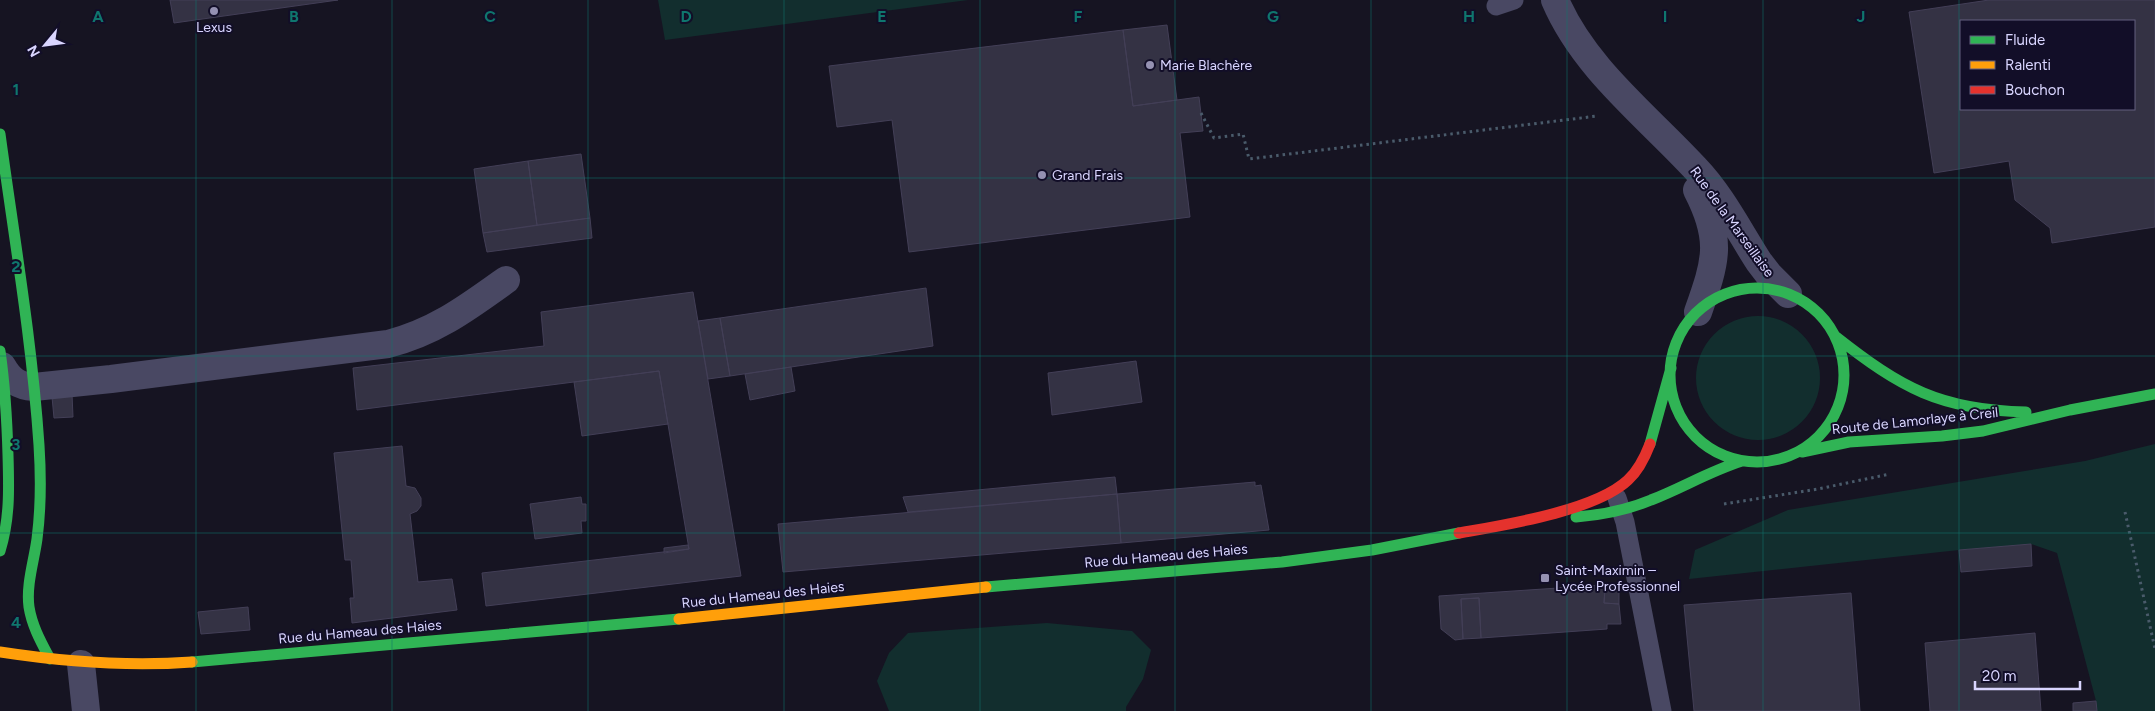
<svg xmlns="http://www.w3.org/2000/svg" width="2155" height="711" font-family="Figtree,sans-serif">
<rect width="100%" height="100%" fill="#161422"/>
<path fill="#122e2e" d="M658,0H968L665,40Z
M1696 378a62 62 0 1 1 124 0a62 62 0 1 1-124 0Z
M2155,444V711H2097L2096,701L2057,553L2031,544L1959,550L1689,579L1695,550L1788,510L2085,461Z
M1047,623L1132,631L1151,650L1143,679L1126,707V711H889L877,681L889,653L908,633Z"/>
<path fill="#343244" stroke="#433f57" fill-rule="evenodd" d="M170,0H338L174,23Z
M1989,0H2155V227L2052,243L2050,228L2015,200L2009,161L1934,173L1909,12ZM1961,21H2134V109H1961Z
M1167,25L1177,100L1133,106L1123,30Z
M1123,30L1133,106L1199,97L1203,131L1180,133L1190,217L909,252L892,120L837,127L829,66Z
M581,154L590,218L537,225L528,161Z
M528,161L537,225L483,233L474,169Z
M590,218L592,238L487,252L483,233Z
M926,288L933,346L730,376L720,318Z
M693,292L741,576L486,606L482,573L689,549L659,371L357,410L353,368L544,346L541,312Z
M720,318L730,376L708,379L698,321Z
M1136,361L1142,402L1052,415L1048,373Z
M791,367L795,391L750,400L745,374Z
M659,371L668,424L582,436L574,382Z
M72,394L73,417L54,418L52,397Z
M402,446L406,486L415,488L421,498V506L417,511L410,514L418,582L452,579L457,610L352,623L350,598H354L351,560H345L334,453Z
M1115,477L1117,494L908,512L903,497Z
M1255,482V486L1261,485L1269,530L1121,543L1117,494Z
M1117,494L1121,543L783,572L778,524Z
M581,497L582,504H586V521H581L582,533L535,539L530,504Z
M2031,544L2032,566L1961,572L1959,550Z
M688,545L689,549L664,553V548Z
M1618,584L1619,589L1605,588L1604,603L1619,604L1621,624H1607V629L1481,638L1479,598L1461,599L1463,639L1455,640L1441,629L1439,596Z
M1605,588L1619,589V604L1604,603Z
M1851,593L1860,711H1694L1684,605Z
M1479,598L1481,638L1463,639L1461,599Z
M248,607L250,630L201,634L198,612Z
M2035,633L2041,711H1930L1925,643Z
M2096,701L2097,711H2073V703Z"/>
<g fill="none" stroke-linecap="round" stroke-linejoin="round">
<path stroke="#4a5b6b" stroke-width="3" stroke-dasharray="2.5 4" stroke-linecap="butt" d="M1201,113L1214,138L1243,134L1249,159L1597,116
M1724,504L1818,489L1890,474
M2125,512L2155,649"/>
<path stroke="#494863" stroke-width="19" d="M1496,6L1514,0
M1617,498L1625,522L1662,711"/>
<path stroke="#494863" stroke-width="28" d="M1555,0C1584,68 1646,115 1695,168C1721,195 1739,231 1759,262L1769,275L1788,294
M1697,190C1723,240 1716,261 1698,312
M2,366C10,380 18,386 34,387L111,379L388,344C435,332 467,308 506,280
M81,664L86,711"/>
<path stroke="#30b455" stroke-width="11" d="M0,134C14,237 32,341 39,445C41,476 41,508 37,539C34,561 26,585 29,607C32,626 41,642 50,659
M1670 375a87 87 0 1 1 174 0a87 87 0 1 1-174 0Z
M1835,336C1901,388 1940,410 2026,412
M0,351C5,386 7,420 8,455C9,488 10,519 0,551
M1650,444L1671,368
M1802,452L1849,442L1942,436L1983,431L2070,410L2155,394
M1576,517C1602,515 1627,510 1651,500C1682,488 1710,471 1742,461
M986,587L1282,562L1372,550L1459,533
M192,662L679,619"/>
<path stroke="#ff9f0a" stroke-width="11" d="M679,619L986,587
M0,652C65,662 127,667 192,662"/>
<path stroke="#e5322d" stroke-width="11" d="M1459,533C1504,525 1595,511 1628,480C1638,471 1645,457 1650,444"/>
</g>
<path fill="none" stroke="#0f766e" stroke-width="1" stroke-opacity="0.55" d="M196,0V711M392,0V711M588,0V711M784,0V711M980,0V711M1175,0V711M1371,0V711M1567,0V711M1763,0V711M1959,0V711M0,178H2155M0,356H2155M0,533H2155"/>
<g fill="#9591b2" stroke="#120e28" stroke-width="2">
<circle cx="214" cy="11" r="5"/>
<circle cx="1150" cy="65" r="5"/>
<circle cx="1042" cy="175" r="5"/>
<rect x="1540" y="573" width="10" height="10" rx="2.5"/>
</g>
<g text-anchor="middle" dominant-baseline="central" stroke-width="4" stroke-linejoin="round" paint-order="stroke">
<g font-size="14" fill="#d9d5ff" stroke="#120e28" text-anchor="start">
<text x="214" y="27" text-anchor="middle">Lexus</text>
<text x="1160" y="65">Marie Blachère</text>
<text x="1052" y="175">Grand Frais</text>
<text x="1555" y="570">Saint-Maximin –<tspan x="1555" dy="16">Lycée Professionnel</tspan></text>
</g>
<g font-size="14" fill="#d9d5ff" stroke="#120e28">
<text transform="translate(1732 222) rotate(54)">Rue de la Marseillaise</text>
<text transform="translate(1915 421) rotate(-6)">Route de Lamorlaye à Creil</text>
<text transform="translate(1166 556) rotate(-5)">Rue du Hameau des Haies</text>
<text transform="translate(763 595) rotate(-6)">Rue du Hameau des Haies</text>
<text transform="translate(360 632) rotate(-5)">Rue du Hameau des Haies</text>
</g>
</g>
<g font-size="16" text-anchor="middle" font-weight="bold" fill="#0f766e" stroke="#120e28" stroke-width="4" stroke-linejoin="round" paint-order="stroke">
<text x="98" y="22">A</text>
<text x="294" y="22">B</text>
<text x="490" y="22">C</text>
<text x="686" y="22">D</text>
<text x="882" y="22">E</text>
<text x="1078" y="22">F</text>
<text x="1273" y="22">G</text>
<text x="1469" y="22">H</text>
<text x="1665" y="22">I</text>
<text x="1861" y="22">J</text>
<text x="16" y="95">1</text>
<text x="16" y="272">2</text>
<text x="16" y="450">3</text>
<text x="16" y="628">4</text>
</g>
<rect x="1960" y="20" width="175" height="90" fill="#120e28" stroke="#625e7e"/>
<rect x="1970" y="36" width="25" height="8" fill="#30b455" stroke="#625e7e"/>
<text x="2005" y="45" font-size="15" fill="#d9d5ff">Fluide</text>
<rect x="1970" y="61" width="25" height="8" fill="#ff9f0a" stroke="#625e7e"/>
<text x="2005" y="70" font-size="15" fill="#d9d5ff">Ralenti</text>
<rect x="1970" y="86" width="25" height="8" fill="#e5322d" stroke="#625e7e"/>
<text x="2005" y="95" font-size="15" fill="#d9d5ff">Bouchon</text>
<g transform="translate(45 45) rotate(241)" stroke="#120e28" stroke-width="4" paint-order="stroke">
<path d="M0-4L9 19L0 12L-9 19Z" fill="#d9d5ff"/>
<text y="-8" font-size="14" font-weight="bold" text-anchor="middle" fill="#d9d5ff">N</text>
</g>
<path d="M1975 681v8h105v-8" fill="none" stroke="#d9d5ff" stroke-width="2.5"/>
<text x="1982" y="681" font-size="15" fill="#d9d5ff" stroke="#120e28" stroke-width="4" paint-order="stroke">20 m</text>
</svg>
